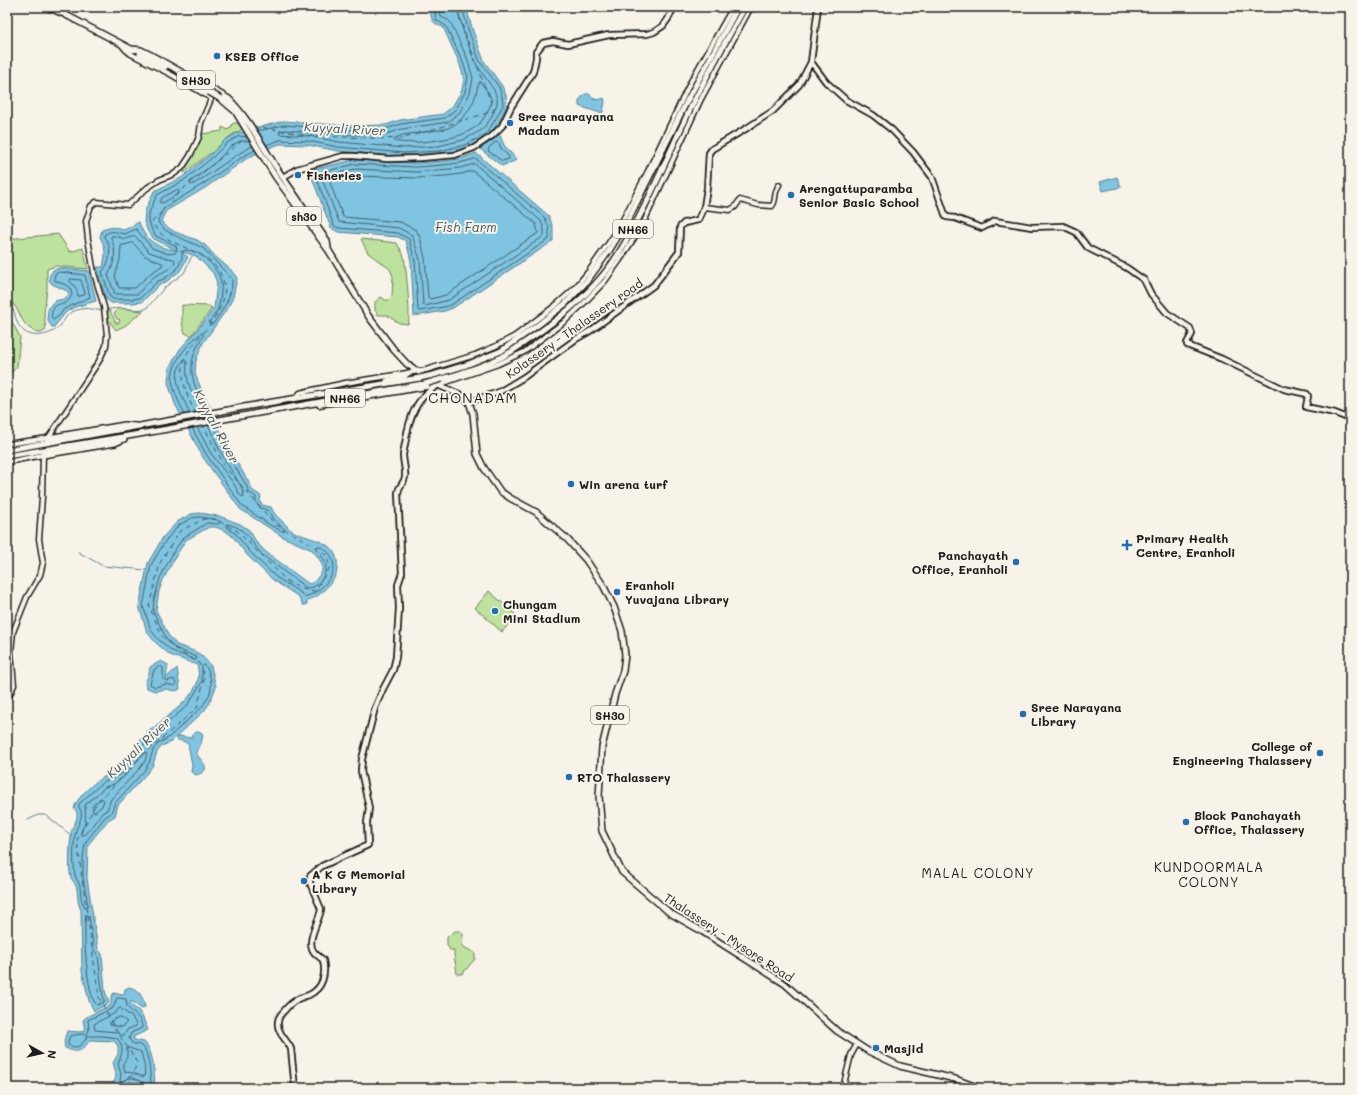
<svg xmlns="http://www.w3.org/2000/svg" width="1357" height="1095" font-family="Mali,sans-serif">
<rect width="100%" height="100%" fill="#f7f3e8"/>
<filter id="ink" filterUnits="userSpaceOnUse"><feTurbulence type="fractalNoise" baseFrequency=".025" numOctaves="2"/><feDisplacementMap in="SourceGraphic" scale="8" xChannelSelector="R" yChannelSelector="G"/><feConvolveMatrix kernelMatrix="1 2 1 2 8 2 1 2 1" color-interpolation-filters="sRGB"/></filter>
<g filter="url(#ink)">
<path fill="#bde29d" stroke="#6c7f5c" d="M234,123H238L242,130C228,135 220,145 211,154H209L184,173V170C192,159 198,147 202,134L222,131V127L228,130L231,127L232,124Z
M58,234L70,252L83,248L88,269L56,266L47,269V289L44,314L46,330L41,333C21,328 25,320 14,305L7,304V239Z
M361,239L397,243C399,248 403,252 404,257C406,266 411,317 408,324L399,323L387,315H378L375,310V302L381,297L387,301L392,296L393,276L390,269L368,253Z
M182,305L209,306L212,308L191,336L185,333L183,328L182,321Z
M119,308L143,311L126,325L116,330L107,318L108,309C112,313 113,318 116,323H119L120,320L117,319L114,314Z
M7,318H10L20,337L17,367L7,377Z
M489,591L516,615L502,632L475,608Z
M455,931H460L463,934L462,946L475,953V959L462,974H457L454,955V950H450L447,945V937Z"/>
<path fill="#7fc4e0" stroke="#578192" d="M429,7H466L473,31L484,61L502,86L506,95L507,105L499,122L488,136L467,149L439,155L404,157L338,151L308,145L280,144L263,150L246,159L205,188L166,211L161,221L167,227L175,232L197,240L205,245L217,258L231,270L237,278L233,297L229,306L203,343L196,360L195,374L204,396L210,406L214,418L230,451L250,484L252,490L261,496L260,501L262,505L271,507C276,518 280,518 287,526C289,528 289,529 291,530C307,540 334,539 337,561C338,569 337,575 332,581C325,590 319,597 308,600L306,605H303L299,597L273,580L247,555L233,537L227,532L216,527H209L186,540L177,554L163,580L159,591L156,610L169,636L177,645L194,651L201,655L211,666L216,687L209,704L204,711L171,742L162,746L157,752L153,765L147,773L118,805L115,816L108,820L88,845L87,878L98,949L102,954L105,991L109,1003L94,1011L89,1001L82,971L81,910C76,900 79,895 76,886C75,883 72,880 71,878C68,869 70,844 71,834C72,824 82,817 74,808C77,798 91,785 100,779C106,775 114,775 119,770C129,761 135,747 143,737C160,718 208,696 197,665L170,655L155,642L147,632L139,606L148,563L163,537L177,522L191,514L200,513L219,516L240,524L249,530L257,543L266,552L309,584L314,582L322,572V564L318,557L312,550L283,537L240,509L202,456L175,404L168,383L169,368L180,349L198,329L214,308L217,283L213,273L196,256L180,251L188,257L180,271L166,282L160,284L142,302L133,303H111L106,299L97,267H103C106,253 106,249 100,237L102,230C111,227 116,226 124,230L139,222C144,240 159,249 176,250L154,239L148,232L144,222L145,211L154,191L181,178L211,154L225,140L239,132L246,133L254,126L260,127L284,121L349,126L386,125L400,120L443,114L452,107L462,90L464,78L459,62L443,27C430,23 432,18 429,7Z
M585,94H589L595,99L598,100L604,98L605,101L603,112L600,113L579,106V100Z
M499,133L504,145L517,160L502,166L480,149L493,140Z
M476,153L549,216L553,228V241L453,308L445,311L414,316L411,261L406,241L398,237L338,232L331,228L309,170L354,160L416,163L443,161L459,159Z
M1117,177L1121,187L1103,191L1100,182Z
M60,268L89,271L96,301L75,307L66,312L54,327H52C45,320 46,306 55,301C61,299 66,300 69,293L67,291L52,284L49,280L50,275L53,270Z
M161,661L168,665L166,678L177,668L180,689L175,691L166,689L155,691L147,688L145,683L149,674L150,667Z
M197,732H201L203,735L201,744L196,752C200,762 215,769 196,775L191,772L192,765L188,744L185,742L178,740L176,738L179,736L191,738L193,734Z
M129,987C139,989 143,997 145,1007L142,1009L131,1001L130,1005L138,1010L142,1016L148,1030L133,1037L135,1040C137,1041 142,1041 144,1042C153,1048 156,1079 154,1088H145L130,1081L123,1088H108C118,1080 117,1075 113,1063L118,1054V1046L114,1041L90,1040C81,1052 79,1054 65,1048L64,1041L67,1031L80,1032L85,1030L83,1020C88,1015 103,1009 111,1005V996L114,993L122,995L124,994L125,989Z"/>
<g fill="none" stroke-linecap="round" stroke-linejoin="round">
<path stroke="#445f6a" stroke-width="1" d="M439,7L441,17L448,20L451,23L467,58L473,78L470,93L460,112L448,122L402,129L386,134L349,135L285,130L280,131L279,134L309,136L339,142L404,148L438,146L463,140L482,130L491,118L497,104V98L494,90L476,64L464,34L457,7
M480,82L489,93L492,102C488,110 484,120 477,126C473,129 466,133 461,135C447,140 407,145 394,141L395,138L403,135L445,129C460,125 472,109 476,94C477,90 477,86 480,82Z
M258,131L284,125L349,130L386,129L401,124L445,118L456,109L465,92L468,77L462,60L446,26L436,20L434,7
M247,137L239,136L227,143L213,157L183,181L157,195L149,213V221L152,230L156,236L176,246L177,250L175,253L168,254L152,248L136,229L125,234C116,233 115,229 105,234L104,237C106,240 109,243 109,246C111,255 108,266 102,272L110,297L113,299H133L140,298L158,281L164,279L177,269L182,259V255L183,251C198,246 220,269 221,283C222,290 220,302 218,309C216,313 212,318 209,322L210,324H213C222,311 233,296 232,279L203,248L174,235L165,230L159,224L158,220L164,208L203,184L244,156L255,150
M250,141H240L230,147L217,161L190,182V184L192,185C213,173 231,157 252,146
M496,142L499,143L501,148L509,157V159L502,161L488,151L489,148Z
M266,145L280,140L308,141L338,147L404,153L439,151L465,145L486,134L495,120L503,105L502,96L499,87L480,62L469,32L462,7
M476,159L545,218L549,228V239L451,305L444,307L419,311L418,310L415,261L409,239L398,233L339,228L334,226L315,174L355,164L416,167L444,165L459,163Z
M475,164L541,221L544,229V236L449,300L425,306L423,304L420,260L412,235L399,228L339,222L322,179L323,177L355,169L417,172L460,168Z
M473,171L536,224L538,233L446,295L430,299L428,297L425,258L420,237L416,230L400,222L343,217L330,183L331,181L356,176L417,178L445,176L461,174Z
M177,190L179,191V193L163,203L160,202L162,198Z
M112,236H115L125,239L135,236L149,252L167,258L174,259L175,262C171,270 161,272 154,277C148,282 143,288 138,294H115L108,275C115,264 117,250 111,238Z
M133,243L145,256L162,263L163,265L151,273L135,288H119L115,276L120,260L121,246Z
M60,272L85,275L90,297L64,309L60,315L53,320C50,316 52,308 57,305C59,304 61,305 63,304C68,302 71,298 72,294L70,287L54,280L55,274Z
M71,279L81,280L85,293L84,295L80,296H78L76,288L70,281Z
M189,413C184,396 168,378 184,360L187,362C185,375 189,388 196,400C198,404 201,407 203,411
M184,414C183,409 180,405 178,400C176,395 174,390 173,385C168,367 187,343 202,333L204,335C189,357 188,374 200,397C202,401 206,405 207,410
M197,427L210,452L234,484L240,495L243,497L244,495L242,488L222,455L208,425
M192,428L206,454L242,506L270,525L284,532V529L272,518L269,511L259,507L256,502V497L249,492L246,485L227,453L213,425
M200,517L218,520L220,522L218,524L207,523L183,538L174,551L160,578L154,600L153,611L166,638L175,648L196,657L197,659L195,660L172,651L158,639L151,630L143,606L151,565L166,540L179,525L192,518Z
M227,524C248,528 250,543 264,556C278,567 292,578 307,588C318,589 329,573 325,562C324,558 319,553 316,549L317,546C330,548 338,564 331,576C325,586 316,594 304,597L301,593L276,577L250,552L236,534L226,527Z
M204,665C207,668 208,669 209,674C214,688 210,696 201,708L168,738L159,743L153,750L149,763L144,771L115,803L111,813L105,817L85,843L83,859V878L88,905L85,907C80,900 81,894 80,886C79,882 76,879 75,875C73,863 73,842 76,831C78,822 85,817 79,807V804L103,782L112,779L122,773L147,740L187,706L202,682V667Z
M161,666L163,668V679L167,681L174,679L176,684L175,686L166,684L155,687L150,684L154,670Z
M144,752H146L147,754L145,761L140,768L111,799L107,810L102,813L91,827L84,835H81C80,830 84,827 85,822C86,816 85,811 85,805L105,787L114,784L125,776Z
M101,798L104,800L102,806L95,812H93L92,807Z
M86,915L89,916L94,950L98,956L102,991L104,1000V1002L97,1005C86,996 83,929 86,915Z
M120,1008L132,1017L136,1024V1026L128,1029L123,1036L116,1032L95,1030L94,1024L115,1013Z
M120,1017L127,1022L122,1027L110,1025V1022Z
M85,1034L87,1037C82,1045 78,1050 68,1045V1041L70,1036Z
M129,1048L141,1052C143,1060 146,1069 144,1077L133,1073L125,1072L123,1064L127,1057V1049Z
M146,1088L144,1083C134,1078 132,1075 122,1082L120,1081L121,1074L118,1064C122,1053 125,1048 117,1038L103,1036H89L87,1035L89,1030L88,1020L113,1008L117,998L126,999L127,1007C134,1014 142,1018 142,1028L131,1033L129,1038L132,1043C135,1044 140,1045 142,1046C149,1051 151,1080 151,1088"/>
<path stroke="#578192" stroke-width="1" d="M7,308L13,309C15,314 16,320 18,324C26,340 47,337 58,328C64,323 65,315 72,312C85,306 90,309 102,311
M105,310C120,306 131,311 146,309L165,287L184,273L189,262L192,256
M78,552L103,566L146,570
M28,820L38,815H46L72,836"/>
<path stroke="#3f5761" stroke-width="1" stroke-dasharray="5 4" stroke-linecap="butt" d="M255,131L260,127L312,136L401,139L494,111L458,14L457,7
M196,414C188,399 181,382 183,365C183,357 190,349 194,344C208,326 231,304 223,280C212,245 168,253 152,222L185,187L248,136
M114,1088L117,1084L133,1075L137,1062L114,1027L99,997L85,900L77,840L96,804L142,756L197,708L205,676L199,663L174,648L162,636L149,606L160,563L180,531L204,519H215L237,531L288,582L302,589L315,591L330,567L326,555L306,541L275,524L225,467L203,425"/>
<g stroke="#1c1c1c" stroke-width="7">
<path id="tertiary" d="M121,44L126,50L131,54L172,75L211,98
M704,207L730,210L735,207L740,200L758,205L772,206C777,201 773,193 779,185
M296,398L300,393L308,391L345,383L426,370L475,355L496,346L515,336L556,305L575,288L589,271L617,231L648,171L690,83L733,7
M319,405L438,385L498,364L524,352L564,322L584,303L605,281L620,260L643,224L701,99L751,7
M47,440L99,361L106,346L107,336L104,307L94,273L88,239L86,221L91,206L96,202L128,205L147,188L159,180L174,174L182,168L190,156L199,137L201,123L214,92
M7,444L48,438
M7,462L43,455L42,497L39,539L43,563L40,575L27,597L13,632L11,652L14,685L7,701
M843,1088L851,1055L857,1044"/>
</g>
<g stroke="#1c1c1c" stroke-width="8">
<path id="secondary" d="M811,62L826,82L846,100L873,115L892,130L913,152L932,177L946,217L955,218L982,228L995,221L1032,227L1063,226L1076,232L1088,248L1127,268L1144,280L1151,294L1167,313L1190,328L1192,334L1187,343V345L1222,359L1284,389L1307,394L1308,396L1306,407L1335,413L1350,419
M283,177L297,169L343,156H354L388,159L421,158L455,155L474,148L492,136L502,126L511,107L533,72L536,58V52L543,43L553,41L568,44L609,35L647,34L654,32L663,26L668,19L674,7
M469,402L499,392L524,377L576,339L590,331L654,285L679,252L680,227L684,223L698,220L704,207L707,188L709,153L712,149L747,128L773,111L799,85L811,62L818,7
M295,1088L291,1049C288,1041 278,1034 278,1025C277,1019 280,1015 284,1011C288,1006 292,1002 298,999C301,997 306,996 309,995C323,988 326,974 323,960C320,957 316,955 314,952C305,941 320,920 321,909L310,883V876L322,866L368,845L367,823L369,808L361,771L362,759L375,708L383,689L393,670L396,657L399,608L398,585L402,573L398,493C399,484 404,484 405,477C406,469 403,462 403,455C404,448 406,440 407,433C412,411 418,397 438,385"/>
</g>
<g stroke="#1c1c1c" stroke-width="8">
<path id="primary" d="M47,7L64,14L133,50
M131,49L141,50L149,54L229,99C249,119 261,144 276,167C292,192 310,216 327,241L328,248
M140,54L165,67
M184,77L209,92
M221,99L235,111L275,176L329,251L369,317L394,350L407,364L438,385L461,395L469,402L473,414L477,454L484,468L500,491L510,498L536,512L567,539L586,560L603,585L614,607L622,631L625,655L623,671L615,694L602,747L599,796L602,831L622,872L670,913L700,930L785,984L837,1031L868,1051L900,1066L955,1079L980,1088"/>
</g>
<g stroke="#1c1c1c" stroke-width="8">
<path id="trunk" d="M437,374L466,365L501,351L538,325L565,304L587,281L609,251L628,220L687,101L738,7
M442,379C463,373 483,366 502,357C510,353 518,347 525,342C560,319 597,289 619,253C645,211 664,164 685,120C703,81 724,44 745,7
M387,381L403,377L408,373
M48,438L125,425L136,426
M7,450L261,404L420,378
M43,455L115,443L124,439
M7,456L128,436L428,383"/>
</g>
<use href="#tertiary" stroke="#f7f3e8" stroke-width="4"/>
<use href="#secondary" stroke="#f7f3e8" stroke-width="4.5"/>
<use href="#primary" stroke="#f7f3e8" stroke-width="5"/>
<use href="#trunk" stroke="#f7f3e8" stroke-width="5"/>
<g stroke="#1c1c1c" stroke-width="8" stroke-linecap="butt">
<path id="primary-bridge" d="M209,92L221,99"/>
</g>
<g stroke="#1c1c1c" stroke-width="8" stroke-linecap="butt">
<path id="trunk-bridge" d="M420,378L437,374
M428,383L442,379"/>
</g>
<use href="#primary-bridge" stroke="#f7f3e8" stroke-width="5"/>
<use href="#trunk-bridge" stroke="#f7f3e8" stroke-width="5"/>
</g>
</g>
<g fill="#1f6fb2" stroke="#f7f3e8" stroke-width="1.5">
<circle cx="217" cy="56" r="4"/>
<circle cx="510" cy="123" r="4"/>
<circle cx="298" cy="175" r="4"/>
<circle cx="791" cy="195" r="4"/>
<circle cx="571" cy="484" r="4"/>
<path d="M1125 539h4v4h4v4h-4v4h-4v-4h-4v-4h4z"/>
<circle cx="1016" cy="562" r="4"/>
<circle cx="617" cy="592" r="4"/>
<circle cx="495" cy="611" r="4"/>
<circle cx="1023" cy="714" r="4"/>
<circle cx="1320" cy="753" r="4"/>
<circle cx="569" cy="777" r="4"/>
<circle cx="1186" cy="822" r="4"/>
<circle cx="304" cy="881" r="4"/>
<circle cx="876" cy="1048" r="4"/>
</g>
<g text-anchor="middle" dominant-baseline="central" stroke-width="4" stroke-linejoin="round" paint-order="stroke">
<g fill="#f7f3e8" stroke="#5e5c59" stroke-width="1">
<rect x="177" y="71" width="38" height="18" rx="3"/>
<rect x="287" y="207" width="34" height="18" rx="3"/>
<rect x="613" y="220" width="40" height="18" rx="3"/>
<rect x="325" y="389" width="40" height="18" rx="3"/>
<rect x="591" y="706" width="38" height="18" rx="3"/>
</g>
<g font-size="11" font-weight="bold" fill="#1c1c1c">
<text x="196" y="80">SH30</text>
<text x="304" y="216">sh30</text>
<text x="633" y="229">NH66</text>
<text x="345" y="398">NH66</text>
<text x="610" y="715">SH30</text>
</g>
<g font-size="12" font-weight="bold" fill="#1c1c1c" stroke="#f7f3e8" text-anchor="start">
<text x="225" y="56">KSEB Office</text>
<text x="518" y="116">Sree naarayana<tspan x="518" dy="14">Madam</tspan></text>
<text x="306" y="175">Fisheries</text>
<text x="799" y="188">Arengattuparamba<tspan x="799" dy="14">Senior Basic School</tspan></text>
<text x="579" y="484">Win arena turf</text>
<text x="1136" y="538">Primary Health<tspan x="1136" dy="14">Centre, Eranholi</tspan></text>
<text x="1008" y="555" text-anchor="end">Panchayath<tspan x="1008" dy="14">Office, Eranholi</tspan></text>
<text x="625" y="585">Eranholi<tspan x="625" dy="14">Yuvajana Library</tspan></text>
<text x="503" y="604">Chungam<tspan x="503" dy="14">Mini Stadium</tspan></text>
<text x="1031" y="707">Sree Narayana<tspan x="1031" dy="14">Library</tspan></text>
<text x="1312" y="746" text-anchor="end">College of<tspan x="1312" dy="14">Engineering Thalassery</tspan></text>
<text x="577" y="777">RTO Thalassery</text>
<text x="1194" y="815">Block Panchayath<tspan x="1194" dy="14">Office, Thalassery</tspan></text>
<text x="312" y="874">A K G Memorial<tspan x="312" dy="14">Library</tspan></text>
<text x="884" y="1048">Masjid</text>
</g>
<g font-size="12" fill="#1c1c1c" stroke="#f7f3e8">
<text transform="translate(574 328) rotate(-35)">Kolassery - Thalassery road</text>
<text transform="translate(729 937) rotate(33)">Thalassery - Mysore Road</text>
</g>
<g font-size="13" font-style="italic" fill="#3f5761" stroke="#f7f3e8">
<text transform="translate(345 128) rotate(3)">Kuyyali River</text>
<text x="466" y="226">Fish Farm</text>
<text transform="translate(217 426) rotate(62)">Kuyyali River</text>
<text transform="translate(138 747) rotate(-43)">Kuyyali River</text>
</g>
<g font-size="13" letter-spacing="1" fill="#1c1c1c" stroke="#f7f3e8">
<text x="1209" y="866">KUNDOORMALA<tspan x="1209" dy="15">COLONY</tspan></text>
<text x="978" y="872">MALAL COLONY</text>
</g>
<g font-size="14" letter-spacing="1" fill="#1c1c1c" stroke="#f7f3e8">
<text x="473" y="397">CHONADAM</text>
</g>
</g>
<rect width="1357" height="1095" fill="none" stroke="#f7f3e8" stroke-width="24"/>
<rect x="12" y="12" width="1333" height="1071" fill="none" stroke="#1c1c1c" stroke-width="1.5" filter="url(#ink)"/>
<g transform="translate(42 1053) rotate(98)" stroke="#f7f3e8" stroke-width="3" paint-order="stroke">
<path d="M0-3L7 15L0 10L-7 15Z" fill="#1c1c1c"/>
<text y="-6" font-size="11" font-weight="bold" text-anchor="middle" fill="#1c1c1c">N</text>
</g>
</svg>
